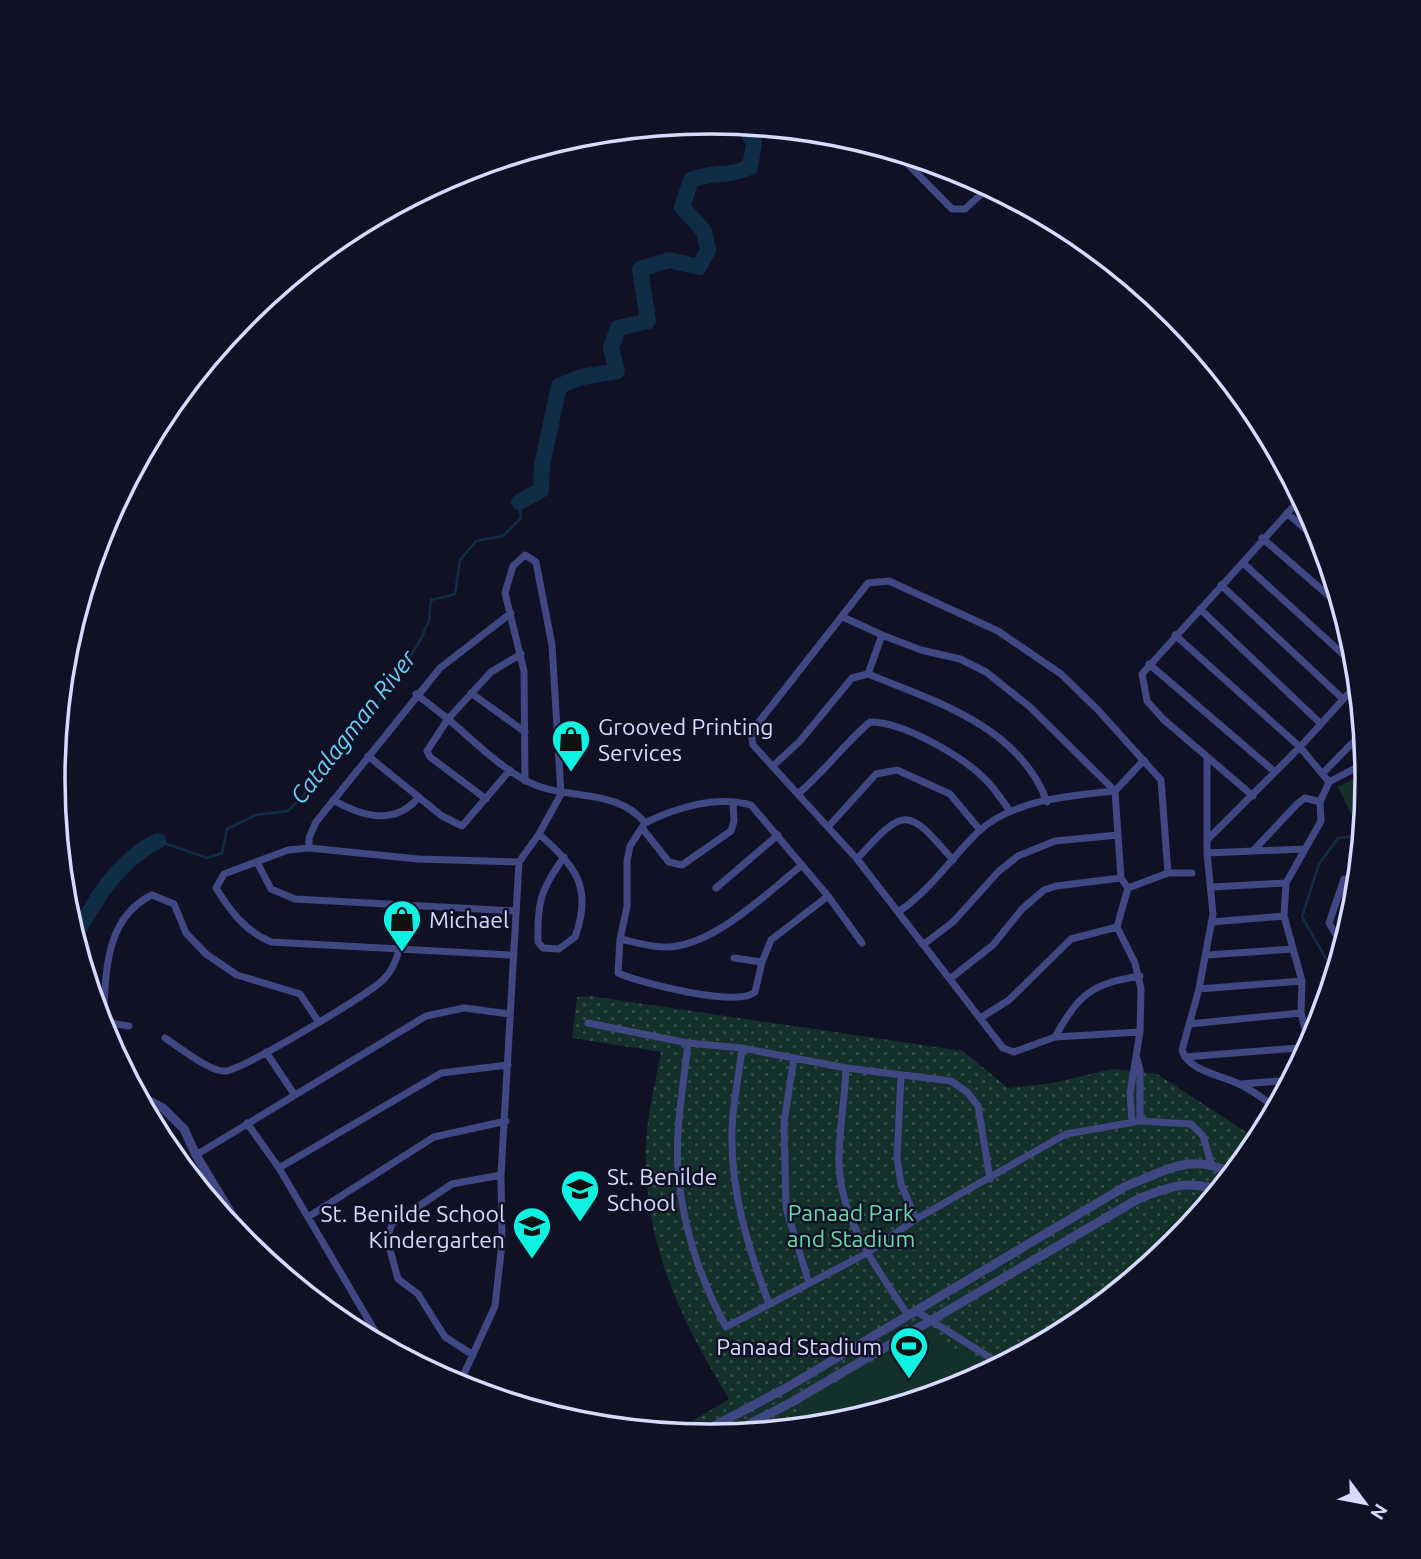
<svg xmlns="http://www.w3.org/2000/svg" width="1421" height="1559" font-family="Ubuntu,sans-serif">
<defs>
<pattern id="grass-dots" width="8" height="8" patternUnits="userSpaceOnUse" patternTransform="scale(1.75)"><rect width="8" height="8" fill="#14302a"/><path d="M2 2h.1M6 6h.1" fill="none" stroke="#354d4a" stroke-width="1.8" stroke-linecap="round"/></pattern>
</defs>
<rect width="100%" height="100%" fill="#111126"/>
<path fill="url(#grass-dots)" d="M590,996L963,1051L1008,1088L1053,1083L1112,1069L1157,1074L1251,1135L1241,1165L1175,1245L1076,1327L962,1388L838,1425L710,1437L671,1434L729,1399C684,1325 650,1257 646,1169C643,1131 654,1090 661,1052L572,1038L577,997Z"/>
<path fill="#14302a" d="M1358,777L1367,796L1365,820L1356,824L1338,787Z
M927,1331L992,1372C944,1397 868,1422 814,1427L800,1403Z"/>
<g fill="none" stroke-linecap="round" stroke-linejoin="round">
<path stroke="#0f2d47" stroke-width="2.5" d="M158,841L207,858L222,853L227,829L256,815L288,811L306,793L393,684L421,639L429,620L431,600L455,594L460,560L476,541L503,536L521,518L519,502
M1315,1038C1303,1015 1323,992 1334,972L1302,917L1319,864L1338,838L1363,836"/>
<path stroke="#0f2d47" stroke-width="16" d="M519,502L541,490L542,465L559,386L582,377L617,371L611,348L618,328L648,321L640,269L669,260L699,267L708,250L704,231L682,207L691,180C715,170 726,178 750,167L754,143L744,125
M74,938C96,899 117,861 158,841"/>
<path stroke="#3f4882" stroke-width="7" d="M896,152L952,209H965L990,186
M1287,513L1324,546
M1262,538L1343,608
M1243,563L1357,667
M1221,585L1343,699
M1200,609L1320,723
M843,617L882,635L921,650L960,659L986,672L1030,707L1115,791L1121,878L1128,888L1117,927L1135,963L1141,989L1140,1032L1130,1093L1132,1122
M1175,635L1300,747L1329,782
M521,654L491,672L448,719C472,739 497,765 525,780C562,802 616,786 645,823L630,846L627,861V907L620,939L618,973C640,983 738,1008 755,992L762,962
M1149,664L1275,772
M868,674L882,635
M471,693L525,732
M416,694L448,719L427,751L430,757L486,799
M368,756L442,816L462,826L510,770
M1207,760V853L1213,914L1199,989L1182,1050C1188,1071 1221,1075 1239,1084C1252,1090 1265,1100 1277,1108
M773,766L800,741L852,678L868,674C935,701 1020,727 1047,802
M1323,773L1364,731
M799,793C825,771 844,744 870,722C904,722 962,756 986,780C995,789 1002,800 1009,810
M1253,796L1163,719L1147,701L1142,674L1302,497
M333,800C363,817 395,826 419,797
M645,823C675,808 716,795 751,805L828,896L862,943
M828,827L876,774L897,770L950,794L980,830
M642,828L669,862L682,865L731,831L734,821L733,802
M539,834C576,867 593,887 575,937L559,949L543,948L538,942C537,902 541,889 564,857
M1207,840L1300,747L1359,682
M309,848V838L316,822L440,668L511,613
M1253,851L1297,804L1305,798L1320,802
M1207,853L1304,849
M857,859C905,806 907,807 953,860
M257,862L271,889L295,899L515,911
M1212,887L1286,883
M716,888L778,835
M1128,888L1168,873H1192
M898,912C931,890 950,859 978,832C1012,800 1071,795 1115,791L1144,760
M1211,922L1284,916
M620,939C634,942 649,947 663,947C711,949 767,893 802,865
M924,944L953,922L999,871L1018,856L1055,841L1118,835
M1344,948L1329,923L1344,879
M512,955L271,942C244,930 231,912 216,888L224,874L288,850L309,848L418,859L519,862
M1207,955L1293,949
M734,958L762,962L771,940L828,896
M951,978L993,945L1022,909L1044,890L1056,886L1121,878
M1199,989L1302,981
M982,1017L1009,1000L1071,939L1117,927
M103,1022L129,1026
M588,1023L688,1043L742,1048L846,1068L951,1081L967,1092L978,1106L990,1179
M1189,1024L1301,1013
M102,1031C107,984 100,920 152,895L174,904L186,933L206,954L237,975L300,994L318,1021
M1140,1032L1055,1037L1014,1052L1003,1048L857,859L753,745L751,732L868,583L889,581L998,631L1061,674L1098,710L1161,780L1168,873
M1055,1037C1080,993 1091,984 1140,976
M165,1038C178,1046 211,1073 226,1071C247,1067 368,995 384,979C392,971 395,962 399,951
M688,1043C684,1083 675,1127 678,1168C682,1225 699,1277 726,1327L867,1253L916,1219L1066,1134L1140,1121L1191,1124L1203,1136L1211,1163
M1310,1047L1301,1013L1302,981L1284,916L1286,883L1321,821L1320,802L1329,782L1367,762
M742,1048C739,1075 733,1103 732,1129C730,1191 748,1247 769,1304
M266,1052L294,1094
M1185,1057L1310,1047
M794,1058L784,1122L786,1208L809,1283
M1137,1059L1140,1070V1121
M846,1068C845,1098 839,1130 839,1160C839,1218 877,1269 908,1315
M901,1075L897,1158L901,1184L916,1219
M1241,1084L1293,1080
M247,1123L279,1168L385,1348
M196,1155L426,1016L464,1008L510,1014
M279,1168L441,1073L508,1065
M308,1217L434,1137L506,1121
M916,1311L1003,1366
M473,1355L445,1337L418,1294L398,1279L387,1239L392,1224L452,1184L501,1175
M458,1387L495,1306L502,1243L501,1175L519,862L539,834L561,794L552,645L536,562L525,555L513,566L505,593L524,671L525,781"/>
<path stroke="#3f4882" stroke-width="9" d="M136,1094L163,1108L184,1129L196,1155L255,1253
M695,1436L786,1388L1126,1186C1168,1170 1190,1152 1234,1174
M726,1436L792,1402L1138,1199C1172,1186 1184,1180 1220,1190"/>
</g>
<defs>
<g id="shop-pin" transform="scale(2.0125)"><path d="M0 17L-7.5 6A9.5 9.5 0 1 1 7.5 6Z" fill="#0ff2e1" stroke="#111126"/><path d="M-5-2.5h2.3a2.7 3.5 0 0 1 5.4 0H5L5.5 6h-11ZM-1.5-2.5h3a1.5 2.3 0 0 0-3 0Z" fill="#111"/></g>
<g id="school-pin" transform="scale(2.0125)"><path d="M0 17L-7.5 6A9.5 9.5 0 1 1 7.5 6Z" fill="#0ff2e1" stroke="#111126"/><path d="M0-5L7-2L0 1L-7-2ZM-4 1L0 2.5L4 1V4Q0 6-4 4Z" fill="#111"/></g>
<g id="stadium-pin" transform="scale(2.0125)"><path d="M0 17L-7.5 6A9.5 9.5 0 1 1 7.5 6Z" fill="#0ff2e1" stroke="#111126"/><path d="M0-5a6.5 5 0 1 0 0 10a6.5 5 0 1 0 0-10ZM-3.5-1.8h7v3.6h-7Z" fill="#111"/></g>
</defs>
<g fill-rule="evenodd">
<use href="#shop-pin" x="571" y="739"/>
<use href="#shop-pin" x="402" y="919"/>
<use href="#school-pin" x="580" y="1189"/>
<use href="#school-pin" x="532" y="1226"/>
<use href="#stadium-pin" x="909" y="1346"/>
</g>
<g text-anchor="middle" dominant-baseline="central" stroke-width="5" stroke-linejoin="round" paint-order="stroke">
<g font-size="23" fill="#d8dafd" stroke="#111126" text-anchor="start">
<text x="598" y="726">Grooved Printing<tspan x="598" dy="26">Services</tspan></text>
<text x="429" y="919">Michael</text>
<text x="607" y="1176">St. Benilde<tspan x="607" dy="26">School</tspan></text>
<text x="505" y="1213" text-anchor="end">St. Benilde School<tspan x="505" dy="26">Kindergarten</tspan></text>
<text x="882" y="1346" text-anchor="end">Panaad Stadium</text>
</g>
<g font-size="23" fill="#67daa9" stroke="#111126">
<text x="851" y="1212">Panaad Park<tspan x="851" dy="26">and Stadium</tspan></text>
</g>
<g font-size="24" font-style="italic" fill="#6ccff7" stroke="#111126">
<text transform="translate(353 727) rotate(-52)">Catalagman River</text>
</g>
</g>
<path d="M0 0H1421V1559H0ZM65 779a645 645 0 1 1 1290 0a645 645 0 1 1-1290 0Z" fill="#111126" fill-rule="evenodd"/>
<path fill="none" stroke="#d8dafd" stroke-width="3.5" d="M65 779a645 645 0 1 1 1290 0a645 645 0 1 1-1290 0Z"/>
<g transform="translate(1365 1503) rotate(122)" stroke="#111126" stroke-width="5" paint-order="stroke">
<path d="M0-5L12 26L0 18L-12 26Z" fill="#d8dafd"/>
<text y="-10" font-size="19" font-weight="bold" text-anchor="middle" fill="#d8dafd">N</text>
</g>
</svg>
